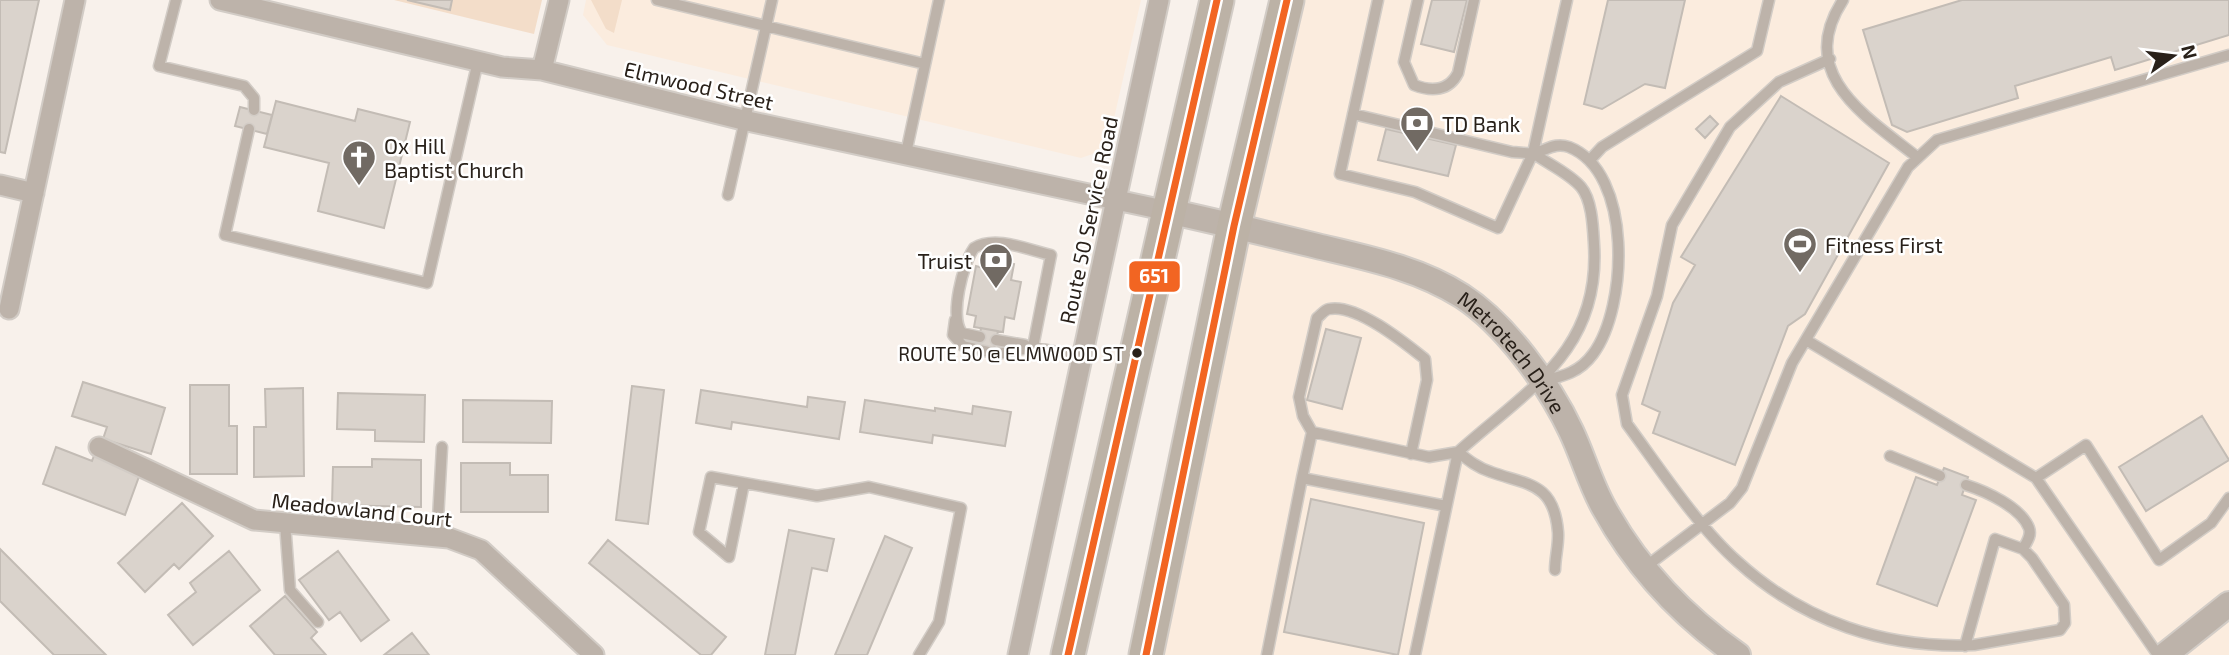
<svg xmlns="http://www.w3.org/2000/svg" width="2229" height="655" font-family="'Exo 2',sans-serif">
<rect width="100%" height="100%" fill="#f8f1eb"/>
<path fill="#fbecde" d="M586,0H1141L1107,149L1081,158L607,45L583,15Z
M1287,0H2229V655H1146Z"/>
<path fill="#f3ddc9" d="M394,0H542L534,34Z
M591,0H622L614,33L606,29Z"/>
<path fill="#dad3cc" stroke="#c3bcb5" stroke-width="2" d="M0,0H39L5,153L0,152Z
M407,0H452L450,10Z
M1432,0H1467L1454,52L1421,44Z
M1608,0H1685L1665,88L1645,84L1602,109L1584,104Z
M1962,0H2229V35L2115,70L2111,57L2015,86L2018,98L1907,132L1892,125L1863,30Z
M1781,96L1889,163L1805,314L1788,326L1735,465L1653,433L1660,412L1642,404L1673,303L1695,265L1681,257Z
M276,101L355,121L358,109L410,122L384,228L318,211L329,163L264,147Z
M240,107L272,115L267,134L235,126Z
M1710,116L1718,124L1705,138L1696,129Z
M1386,129L1456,145L1448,176L1378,160Z
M984,259L1014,264L1011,280L1021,282L1014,319L1005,317L1003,332L974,327L976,316L967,314L976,266L983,268Z
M981,328L998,331L994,349L978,346Z
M1326,329L1361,338L1342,409L1307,400Z
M83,382L165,408L151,454L103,439L107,427L72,416Z
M190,385H229V426H237V474H190Z
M632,386L664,390L648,524L616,520Z
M303,388L304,476L254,477V427H266L265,389Z
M701,390L807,407L808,397L845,402L839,439L732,422L731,429L696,423Z
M338,393L425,395L424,442L375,441V430L337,429Z
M463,400L552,401L551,443L463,442Z
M865,400L935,411V408L972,414L973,406L1011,412L1005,446L933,435L932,443L860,432Z
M2202,416L2229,460L2146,511L2119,467Z
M56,447L92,461L95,453L141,471L125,515L43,484Z
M372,459L421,460V507L332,505L333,467H372Z
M461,463H510V475H548V512H461Z
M1944,468L1968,477L1962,495L1976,500L1937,606L1877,584L1916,477L1937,485Z
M1311,499L1424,523L1398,655L1284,632Z
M182,503L213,536L179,569L174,564L145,592L118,563Z
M789,530L834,539L827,571L812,568L795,655H765Z
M885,536L912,548L867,655H835Z
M608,540L726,637L711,655H701L589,563Z
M0,549L106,655H54L0,601Z
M229,551L260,590L193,645L168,615L196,592L190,583Z
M338,551L389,620L361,641L340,612L329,620L299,580Z
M285,596L317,632L311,638L326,655H275L250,626Z
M412,633L429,655H384Z"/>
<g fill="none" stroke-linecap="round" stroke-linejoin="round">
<g stroke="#d2ccc6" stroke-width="13">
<path id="service" d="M176,0L159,66L244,86L254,98V110
M657,0L925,64
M1378,0L1340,174L1415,192L1498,228L1533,153L1567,0
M1418,0L1404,62L1414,85C1432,92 1449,91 1458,73L1474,0
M1843,0C1795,74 1865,116 1917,157
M1830,59L1779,82L1730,127L1672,225L1657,296L1622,395L1627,424C1659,467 1698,527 1738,562C1804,622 1886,649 1974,645L2060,630L2065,623L2064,605L2032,558L2023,549L1995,539L1965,646
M1353,114L1512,152C1519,152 1527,154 1534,153C1547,150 1555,142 1569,147C1633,172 1628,307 1593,354C1580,372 1564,376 1543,381
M249,129L225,235L427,283L478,61
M906,153L939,0
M1590,160L1602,147L1757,51L1769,0
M728,195L772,0
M955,320L953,335L963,346L998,354L1033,347
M980,337L962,333C949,317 963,263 974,248C996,235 1028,250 1051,255L1033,347L1082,357
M996,340L1025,345
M1806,340L2036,478L2158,655
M1312,432L1303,416L1299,397L1317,318C1321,315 1324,310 1329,309C1356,303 1405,343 1425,359L1427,380L1411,454
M1458,452C1468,460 1478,468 1491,472C1527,485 1554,482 1558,532C1559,544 1555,557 1555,570
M1890,456L1940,476
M1302,478L1312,432L1429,457L1458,452C1527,390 1601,351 1594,244C1593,227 1592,200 1581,187C1569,173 1548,164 1533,153
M2036,478L2086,445L2159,560L2211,523L2229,498
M744,483L729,557L699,532L711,477L817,496L869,487L961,508L939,622L919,655
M1966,485C1985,491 2021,507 2029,528C2032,536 2026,543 2023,549
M285,523L290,590L318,622
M437,537L442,447
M1644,568L1730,503L1742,488L1792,363L1908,167L1937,140L2229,55
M1267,655L1302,478L1446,506
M1415,655L1458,452"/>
</g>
<g stroke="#d2ccc6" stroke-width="23">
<path id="minor" d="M220,0L502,67L542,70L743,120L1168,211
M542,70L559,0
M0,185L34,193
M9,309L75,0
M99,447L254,520L449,538L481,550L594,655
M1018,655L1159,0"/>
</g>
<g stroke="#d2ccc6" stroke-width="28">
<g id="tertiary">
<path id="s1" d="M1168,211C1218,222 1268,234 1317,246C1367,258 1418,268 1462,296C1505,324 1549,384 1571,431C1583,456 1590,483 1604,508C1637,568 1682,616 1738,655"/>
<path d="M2165,655L2229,604"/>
</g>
</g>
<g stroke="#d2ccc6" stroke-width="37">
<path id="trunk" d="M1068,655L1217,0
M1146,655L1234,226L1287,0"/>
</g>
<use href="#service" stroke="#bdb3aa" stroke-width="10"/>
<use href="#minor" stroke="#bdb3aa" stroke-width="19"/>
<use href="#tertiary" stroke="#bdb3aa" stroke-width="24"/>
<use href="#trunk" stroke="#bcb2a6" stroke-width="33"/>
<g stroke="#fff" stroke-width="12">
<path id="bus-1" d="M1068,655L1217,0
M1146,655L1234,226L1287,0"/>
</g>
<use href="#bus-1" stroke="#f26522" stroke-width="7"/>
</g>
<defs>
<g id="bank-pin" transform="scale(1.75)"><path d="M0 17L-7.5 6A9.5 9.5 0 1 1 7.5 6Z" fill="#716a63" stroke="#fff"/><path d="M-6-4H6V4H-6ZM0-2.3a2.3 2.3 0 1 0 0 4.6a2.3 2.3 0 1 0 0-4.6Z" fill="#fff"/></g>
<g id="church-pin" transform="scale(1.75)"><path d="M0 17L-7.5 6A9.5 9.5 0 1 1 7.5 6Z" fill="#716a63" stroke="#fff"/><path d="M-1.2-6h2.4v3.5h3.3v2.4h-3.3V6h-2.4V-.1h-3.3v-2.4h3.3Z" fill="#fff"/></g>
<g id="stadium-pin" transform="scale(1.75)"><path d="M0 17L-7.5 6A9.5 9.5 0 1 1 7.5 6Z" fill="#716a63" stroke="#fff"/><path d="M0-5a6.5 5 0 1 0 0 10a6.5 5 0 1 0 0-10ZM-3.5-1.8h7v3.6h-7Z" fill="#fff"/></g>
</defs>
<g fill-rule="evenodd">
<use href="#bank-pin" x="1417" y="123"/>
<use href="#church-pin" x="359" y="157"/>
<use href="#stadium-pin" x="1800" y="244"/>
<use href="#bank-pin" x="996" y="260"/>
</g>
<circle fill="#29211a" stroke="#fff" stroke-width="2.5" cx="1137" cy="353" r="6"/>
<g text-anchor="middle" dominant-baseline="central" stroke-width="5" stroke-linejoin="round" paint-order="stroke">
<g font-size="19" fill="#29211a" stroke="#fff" text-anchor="end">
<text x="1124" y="353">ROUTE 50 @ ELMWOOD ST</text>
</g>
<g font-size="21" fill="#29211a" stroke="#fff">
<text transform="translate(699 85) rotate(13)">Elmwood Street</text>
<text transform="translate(1088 220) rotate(-78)">Route 50 Service Road</text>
<text stroke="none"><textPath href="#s1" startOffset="383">Metrotech Drive</textPath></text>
<text transform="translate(362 509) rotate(6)">Meadowland Court</text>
</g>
<g font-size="21" fill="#29211a" stroke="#fff" text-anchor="start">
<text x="1442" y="123">TD Bank</text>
<text x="384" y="145">Ox Hill<tspan x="384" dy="24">Baptist Church</tspan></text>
<text x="1825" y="244">Fitness First</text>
<text x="972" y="260" text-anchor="end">Truist</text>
</g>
</g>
<rect stroke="#fff" stroke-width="2.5" x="1128" y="260" width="53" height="33" rx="7" fill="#f26522"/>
<g font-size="19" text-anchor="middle" font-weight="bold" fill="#fff">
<text x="1154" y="283">651</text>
</g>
<g transform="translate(2173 56) rotate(76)" stroke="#ffffff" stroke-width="5" paint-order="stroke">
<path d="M0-5L12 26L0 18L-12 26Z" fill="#29211a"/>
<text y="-10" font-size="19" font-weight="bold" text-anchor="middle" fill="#29211a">N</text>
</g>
</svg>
